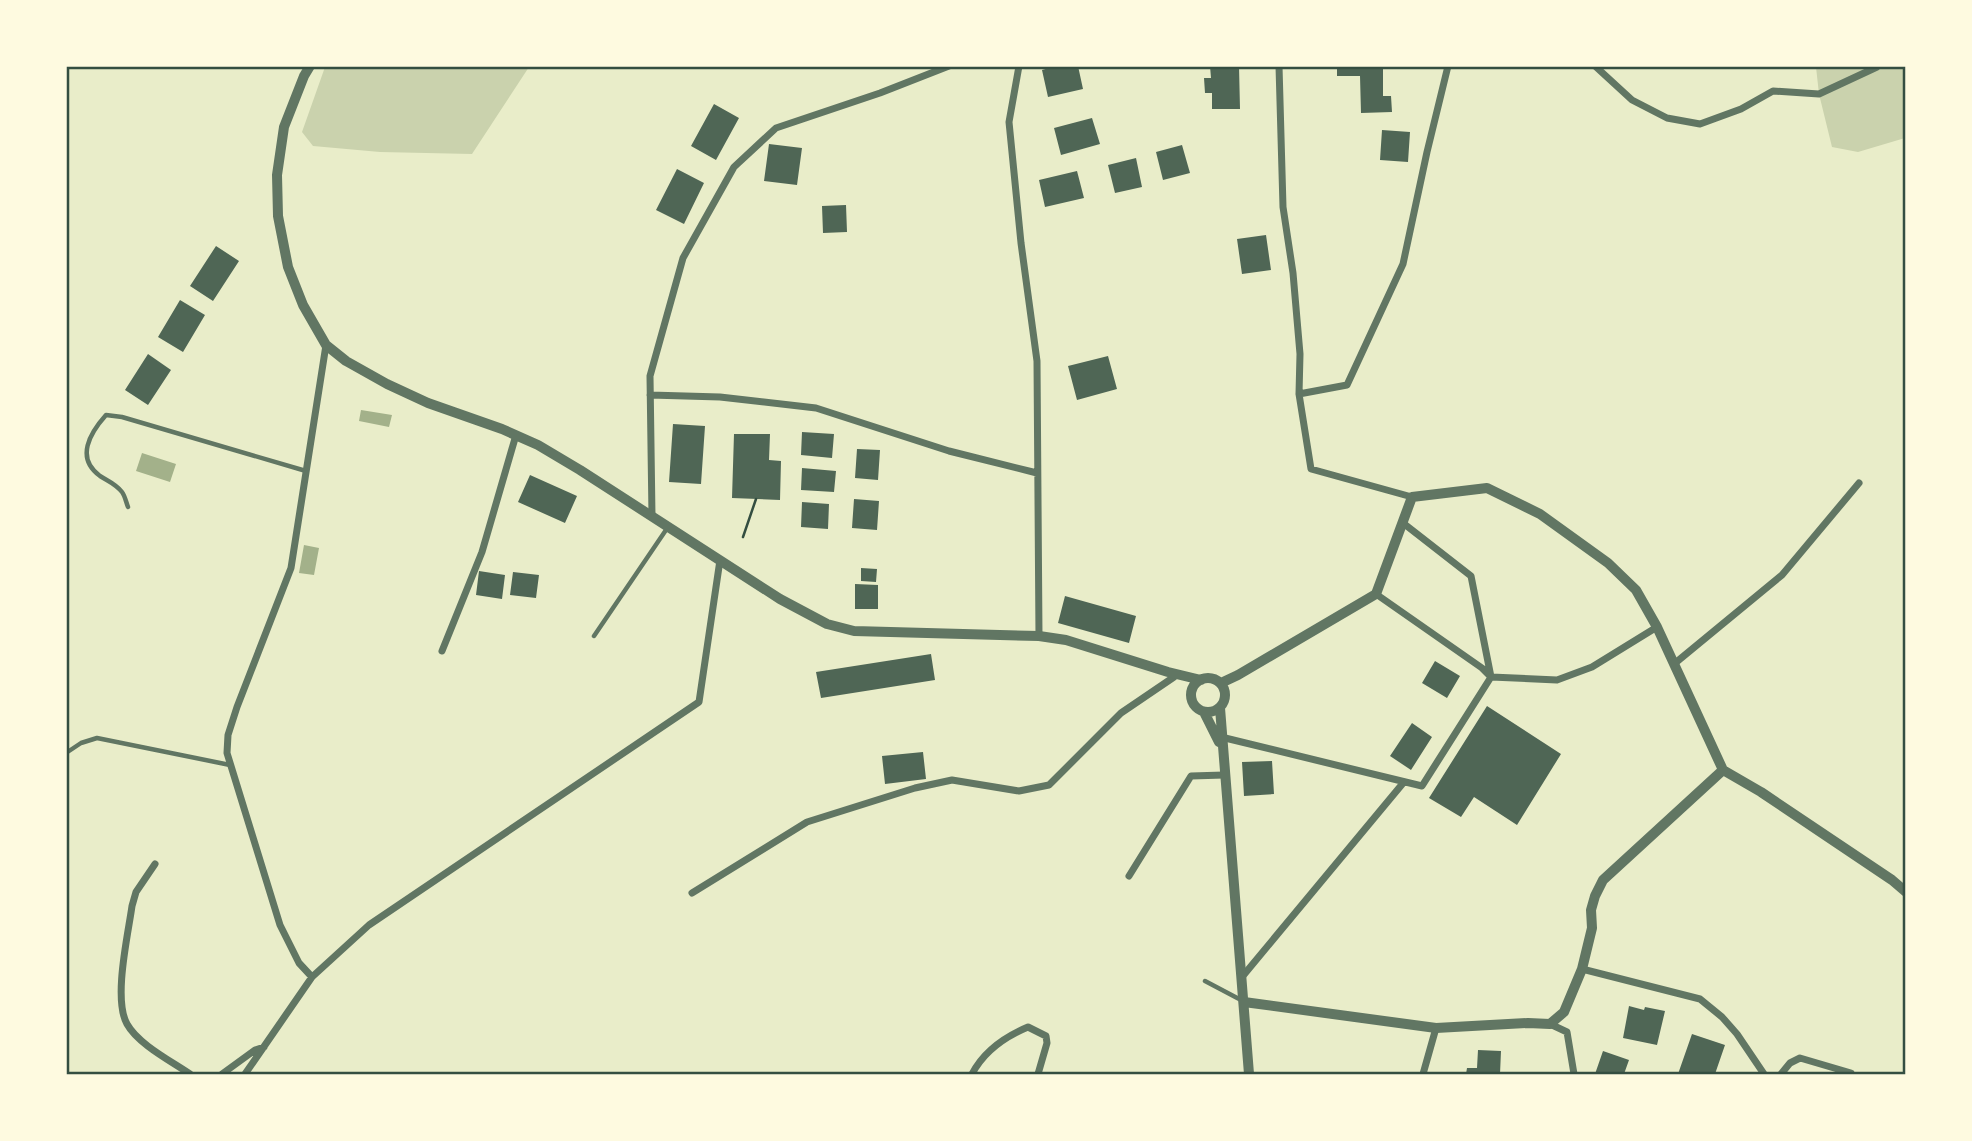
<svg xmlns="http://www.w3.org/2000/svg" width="1972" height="1141" font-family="Ubuntu,sans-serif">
<rect width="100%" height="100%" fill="#e9edc9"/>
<path fill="#cad2ad" d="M325,67V66L529,67L472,154L380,152L313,146L302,132Z
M1816,67H1905V138L1858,152L1832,147L1819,94Z"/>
<path fill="#a3b18a" d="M361,410L392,415L389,427L359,421Z
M142,453L176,464L170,482L136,471Z
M304,545L319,548L314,575L299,573Z"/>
<path fill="#4f6655" d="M1056,66H1078L1083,89L1048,97L1042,70Z
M1210,66H1239L1240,109H1212V93H1205L1204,78H1211Z
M1337,66H1383V96H1391L1392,112L1361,113L1360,76H1337Z
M714,104L739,118L716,160L691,146Z
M1092,118L1100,144L1061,155L1054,128Z
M1382,130L1410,132L1408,162L1380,160Z
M769,144L802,148L797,185L764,181Z
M1182,145L1190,173L1163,180L1156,152Z
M1136,158L1142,187L1115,193L1108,165Z
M677,169L704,183L684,224L656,210Z
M1077,171L1084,198L1045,207L1039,180Z
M846,205L847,232L823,233L822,206Z
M1266,235L1271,270L1242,274L1237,239Z
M216,246L239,261L213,301L190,286Z
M180,300L205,315L183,352L158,337Z
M148,354L171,370L148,405L125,390Z
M1108,356L1117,389L1077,400L1068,366Z
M673,424L705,426L701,484L669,482Z
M802,432L834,434L832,458L801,455Z
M734,434H770L769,460L781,461L780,500L732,498Z
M857,449L880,450L878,480L855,478Z
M802,468L836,471L834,492L801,490Z
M530,475L577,496L565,523L518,502Z
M854,499L879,501L877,530L852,528Z
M802,502L829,504L828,529L801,527Z
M861,568L877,569L876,582L861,581Z
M479,571L505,575L502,599L476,595Z
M513,572L539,575L536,598L510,595Z
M855,584L878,585V609H855Z
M1065,596L1136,616L1129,643L1058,623Z
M931,654L935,680L821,698L816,672Z
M1435,661L1460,676L1447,698L1422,683Z
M1487,706L1561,754L1517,825L1474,797L1461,817L1429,798Z
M1412,723L1432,737L1411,770L1390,756Z
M923,752L926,779L885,784L882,756Z
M1272,761L1274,794L1244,796L1242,762Z
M1629,1006L1644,1010L1645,1007L1665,1011L1657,1045L1623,1038Z
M1692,1034L1725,1045L1715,1074H1678Z
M1478,1050L1501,1051L1500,1074H1466L1467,1068H1477Z
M1603,1051L1629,1060L1624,1074H1595Z"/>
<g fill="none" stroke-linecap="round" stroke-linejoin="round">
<path stroke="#344e41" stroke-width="2.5" d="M743,537L756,499"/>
<path stroke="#617663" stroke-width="4.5" d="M128,507C126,502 125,496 122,492C116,484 108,481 100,476C75,458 90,433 106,415L122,417L306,471
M594,636L668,527
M66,753L81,743L97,738L230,765
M1205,981L1241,1000"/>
<path stroke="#617663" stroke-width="7" d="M1019,66L1009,122L1021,243L1037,361L1039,636
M1279,66L1283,207L1293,273L1300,354L1299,394L1311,469L1412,497
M1595,66L1632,100L1667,118L1700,124L1741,109L1773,91L1819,94L1877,67
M1299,394L1347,385L1403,264L1427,152L1448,66
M650,395L720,397L816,408L949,451L1037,473
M652,516L650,376L683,258L734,167L776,128L880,93L949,66
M1376,594L1482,668L1491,677L1557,680L1592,667L1657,627
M442,651L482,552L516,435
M1674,664L1782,575L1859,483
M1221,737L1422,786L1491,677L1471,576L1403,523
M155,864L136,892L132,906C128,935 113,999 127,1024C138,1044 171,1061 190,1074
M1129,876L1191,776L1224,775
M692,893L807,822L915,788L952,780L1019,791L1049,785L1121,713L1174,677
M1582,969L1700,999L1722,1017L1737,1034L1764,1074
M312,977L299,963L280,925L227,753L228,735L237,707L291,568L326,345
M1242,977L1404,782
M1550,1024L1567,1032L1574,1074
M222,1074L255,1050L264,1047
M245,1074L312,977L369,925L699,702L720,560
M972,1074C984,1051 1004,1037 1028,1027L1046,1036L1047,1043L1038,1074
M1423,1074L1436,1028
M1781,1074L1790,1063L1800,1058L1851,1073"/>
<path stroke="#617663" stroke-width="10" d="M310,66L304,76L284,127L277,175L278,216L288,267L303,305L326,345L346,361L387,384L428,403L502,429L538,445L580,470L780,599L827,624L854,631L1039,636L1066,640L1168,672L1201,680
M1191 695a17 17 0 1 1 34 0a17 17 0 1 1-34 0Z
M1221,683L1238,675L1376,594L1412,497L1487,488L1540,514L1608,563L1636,590L1657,627L1723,770L1761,792L1892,880L1906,892
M1220,708L1249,1074
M1204,712L1219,742
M1244,1002L1436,1028L1528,1023L1550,1024L1564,1012L1582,969L1592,928L1591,910L1595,896L1603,880L1723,770"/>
</g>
<rect width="1972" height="1141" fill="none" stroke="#fefae0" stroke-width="136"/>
<rect x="68" y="68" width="1836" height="1005" fill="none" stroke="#344e41" stroke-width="2.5"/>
</svg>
